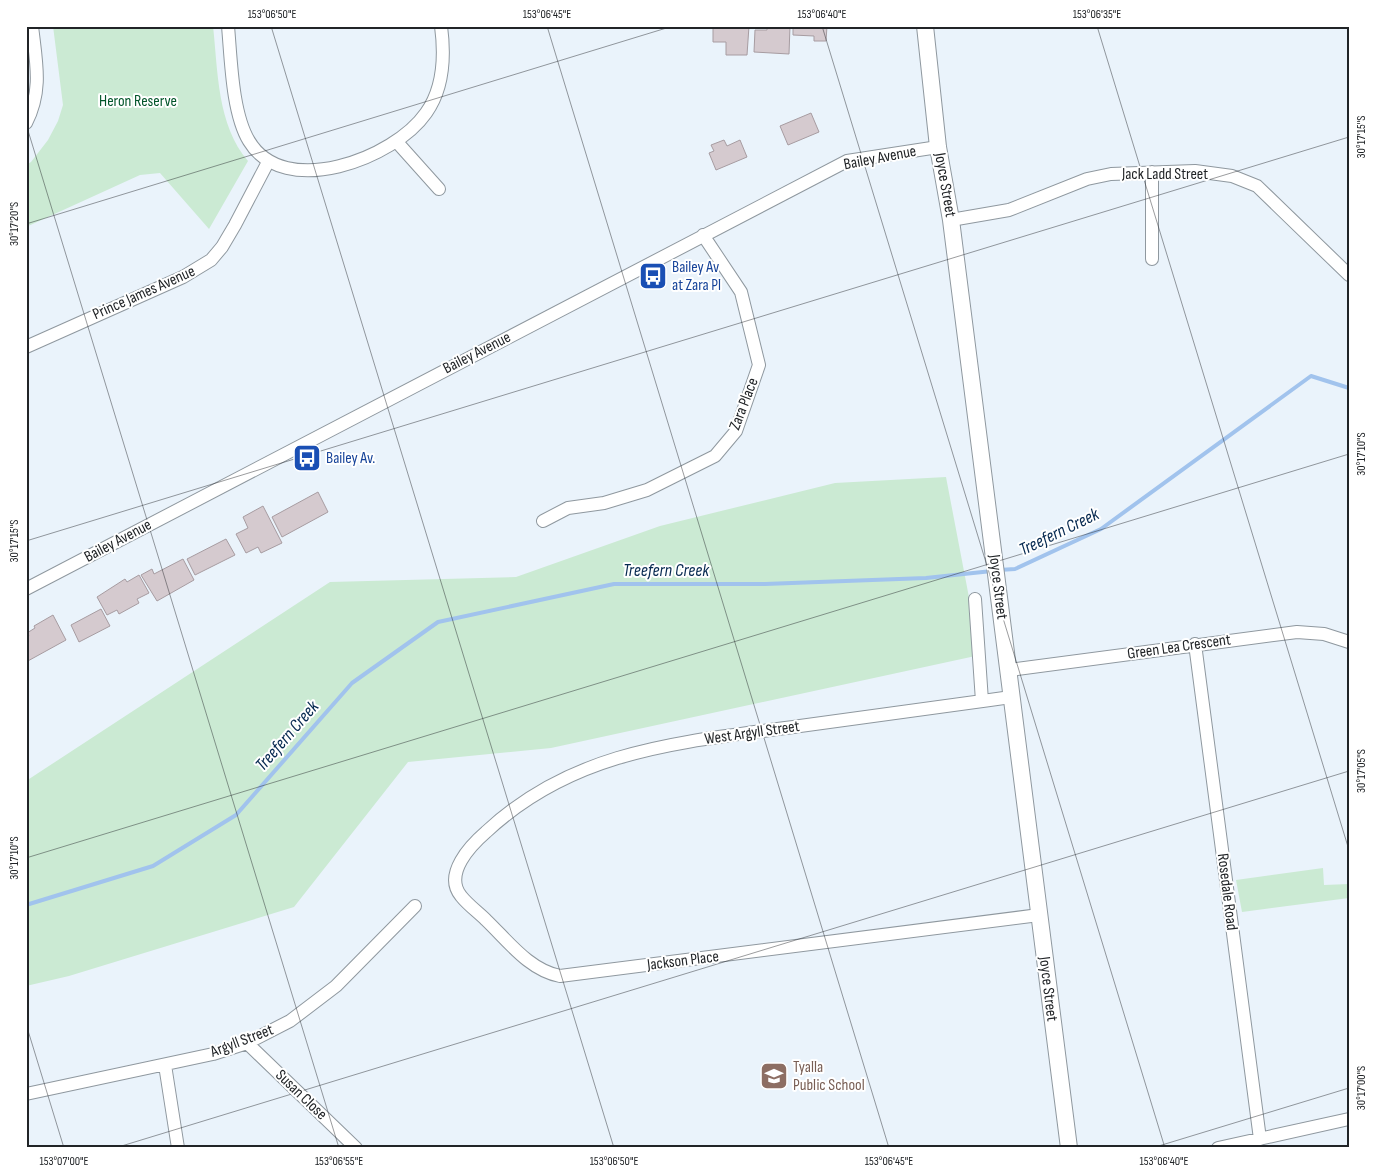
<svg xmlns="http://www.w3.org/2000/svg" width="1375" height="1174" font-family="'Sofia Sans Condensed',sans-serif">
<rect width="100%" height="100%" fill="#eaf3fb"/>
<path fill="#cbead3" d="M53,26H213C218,71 217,125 248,161L209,229L160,173L140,175L26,227V165L31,162L48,140L58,121L63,105Z
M946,477L980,655L551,748L408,762L294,907L69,976L26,986V781L330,582L516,577L660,526L835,483Z
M1323,868L1324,885L1349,884V898L1242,912L1236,880Z"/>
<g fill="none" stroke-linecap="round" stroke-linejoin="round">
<path stroke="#a1c3ed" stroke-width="4" d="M999,570L1015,569L1101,529L1311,376L1349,388
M26,905L153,866L236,815L352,683L438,622L614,584H765L926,578L992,571"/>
</g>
<path fill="#d5cacf" stroke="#a79ca1" d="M713,26H749L747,55H726V42H713Z
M767,26H790L789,54L754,52L755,30H767Z
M793,26H827L826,41H814V36L793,35Z
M811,113L819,132L788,145L780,126Z
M724,140L727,146L740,140L747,157L716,170L709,153L714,151L711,145Z
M318,492L328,512L282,537L272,517Z
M263,506L282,543L261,553L258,547L246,553L236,534L248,528L243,517Z
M226,539L235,555L195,575L187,559Z
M183,559L194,580L157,601L141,575L152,569L154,574Z
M139,575L149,593L137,599L139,603L119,614L117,610L107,615L97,597L125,579L127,582Z
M101,609L110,626L79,642L71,625Z
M53,615L66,640L26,662V637L29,636L27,633L35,628L34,626Z"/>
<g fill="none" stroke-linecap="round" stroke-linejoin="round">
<g stroke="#8f989f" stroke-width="14">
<path id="minor" d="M228,26C231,59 232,113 249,141C284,200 394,159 426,113C444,88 445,56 441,26
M26,123C43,90 36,62 32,26
M396,141L439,189
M1152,172V259
M951,220L1009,210L1087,179L1111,174L1195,171L1232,176L1257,186L1349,275
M26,347L183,277L211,260L222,247L235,225L268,162
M543,521L568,508L604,503L647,490L715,456L736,431L759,365L741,292L703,235
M26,589L847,161L938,147
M975,599L982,701
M1195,644L1260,1139
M1009,670L1297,632L1324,634L1349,642
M1011,697C941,707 871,716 800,726C685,742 576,748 486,832C471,845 443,874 461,896C468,905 478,912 486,920C508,941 529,970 560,976L1039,915
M247,1043L356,1148
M165,1065L178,1148
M26,1094L213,1054L247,1043L290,1021L336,986L415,906
M1218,1148L1349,1119"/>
</g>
<g stroke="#8f989f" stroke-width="18">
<path id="tertiary" d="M925,26L938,147L951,220L1069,1148"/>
</g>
<use href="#minor" stroke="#fff" stroke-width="12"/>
<use href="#tertiary" stroke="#fff" stroke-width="16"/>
</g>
<path fill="none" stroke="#212427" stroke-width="1" stroke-opacity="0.45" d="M271,26L614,1148M547,26L889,1148M822,26L1165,1148M1097,26L1349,850M26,124L339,1148M26,224L673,26M26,541L1349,137M26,858L1349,454M26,1024L64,1148M115,1148L1349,771M1152,1148L1349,1088"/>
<defs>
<g id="bus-square" transform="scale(1.4375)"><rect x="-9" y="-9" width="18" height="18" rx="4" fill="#1a4fb4" stroke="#fff"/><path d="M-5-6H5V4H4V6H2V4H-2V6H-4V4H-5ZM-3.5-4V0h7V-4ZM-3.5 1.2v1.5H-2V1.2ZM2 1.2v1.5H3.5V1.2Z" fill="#fff"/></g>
<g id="school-square" transform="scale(1.4375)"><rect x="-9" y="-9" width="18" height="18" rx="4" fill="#8d6e63" stroke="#fff"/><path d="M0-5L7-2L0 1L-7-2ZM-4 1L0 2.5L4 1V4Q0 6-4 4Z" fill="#fff"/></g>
</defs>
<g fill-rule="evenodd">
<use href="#bus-square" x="653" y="276"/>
<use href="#bus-square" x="307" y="458"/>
<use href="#school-square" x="774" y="1076"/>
</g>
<g text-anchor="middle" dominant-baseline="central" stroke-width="4" stroke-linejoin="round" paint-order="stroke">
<g font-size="16" fill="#02552a" stroke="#fff">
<text x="138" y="101">Heron Reserve</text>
</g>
<g font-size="16" fill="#212427" stroke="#fff">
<text transform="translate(880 158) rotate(-11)">Bailey Avenue</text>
<text x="1165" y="174">Jack Ladd Street</text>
<text transform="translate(945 185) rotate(80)">Joyce Street</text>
<text transform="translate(144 293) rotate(-24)">Prince James Avenue</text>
<text transform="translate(477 353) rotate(-27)">Bailey Avenue</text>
<text transform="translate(744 404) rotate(-69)">Zara Place</text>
<text transform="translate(118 541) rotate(-28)">Bailey Avenue</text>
<text transform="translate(998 587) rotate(83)">Joyce Street</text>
<text transform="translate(1179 647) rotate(-8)">Green Lea Crescent</text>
<text transform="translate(752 733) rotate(-8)">West Argyll Street</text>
<text transform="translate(1227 892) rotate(83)">Rosedale Road</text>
<text transform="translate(683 961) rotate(-7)">Jackson Place</text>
<text transform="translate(1048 989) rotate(83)">Joyce Street</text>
<text transform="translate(242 1041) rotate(-21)">Argyll Street</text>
<text transform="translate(301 1095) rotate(44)">Susan Close</text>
</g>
<g font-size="16" fill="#164399" stroke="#fff" text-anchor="start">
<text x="672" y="267">Bailey Av<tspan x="672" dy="18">at Zara Pl</tspan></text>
<text x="326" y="458">Bailey Av.</text>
</g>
<g font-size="16" fill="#785e54" stroke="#fff" text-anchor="start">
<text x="793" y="1067">Tyalla<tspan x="793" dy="18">Public School</tspan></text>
</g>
<g font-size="18" font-style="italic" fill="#062950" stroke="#fff">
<text transform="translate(1059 532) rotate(-26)">Treefern Creek</text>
<text x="666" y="570">Treefern Creek</text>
<text transform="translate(287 736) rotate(-49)">Treefern Creek</text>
</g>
</g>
<rect width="1375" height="1174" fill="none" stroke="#ffffff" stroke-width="55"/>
<rect x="28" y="28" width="1320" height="1118" fill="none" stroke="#212427" stroke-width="2"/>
<g font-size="12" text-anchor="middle" fill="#212427">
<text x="272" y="18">153°06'50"E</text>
<text x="547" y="18">153°06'45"E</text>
<text x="822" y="18">153°06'40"E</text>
<text x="1097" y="18">153°06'35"E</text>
<text transform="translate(1361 137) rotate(-90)" y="4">30°17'15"S</text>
<text transform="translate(14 224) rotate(-90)" y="4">30°17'20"S</text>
<text transform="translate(1361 454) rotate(-90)" y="4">30°17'10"S</text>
<text transform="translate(14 541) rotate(-90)" y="4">30°17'15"S</text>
<text transform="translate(1361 771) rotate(-90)" y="4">30°17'05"S</text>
<text transform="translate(14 858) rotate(-90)" y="4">30°17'10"S</text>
<text transform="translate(1361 1088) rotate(-90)" y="4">30°17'00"S</text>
<text x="64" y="1165">153°07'00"E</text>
<text x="339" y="1165">153°06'55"E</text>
<text x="614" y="1165">153°06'50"E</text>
<text x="889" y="1165">153°06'45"E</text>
<text x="1164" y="1165">153°06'40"E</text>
</g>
</svg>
